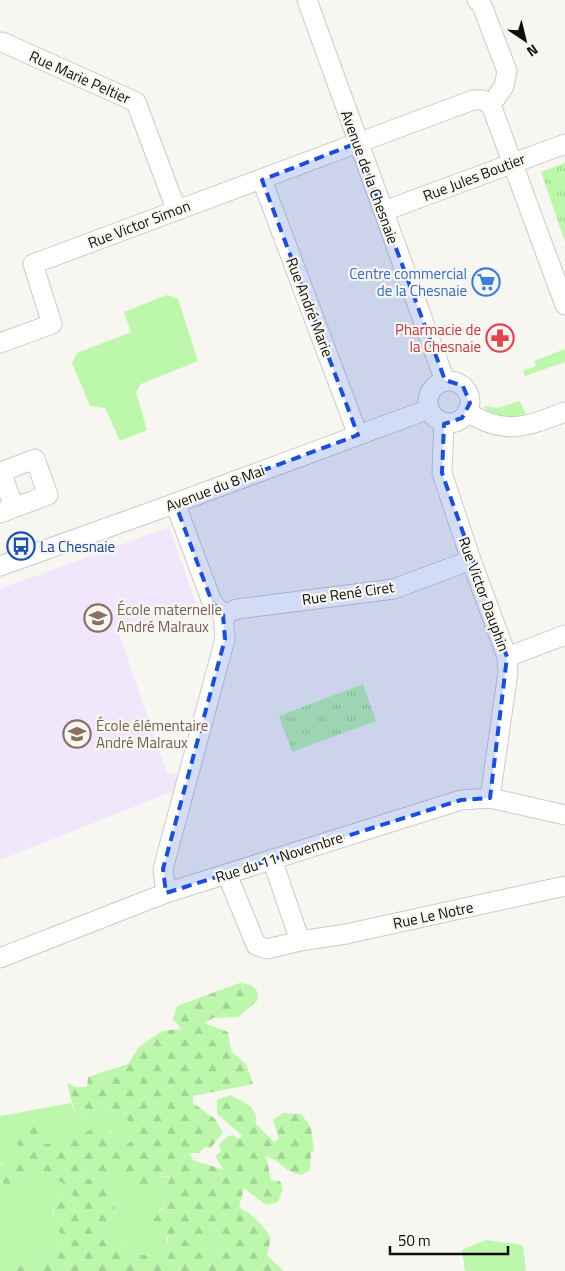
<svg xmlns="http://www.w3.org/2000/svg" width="565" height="1271" font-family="'Titillium Web',sans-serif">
<defs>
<pattern id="forest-firs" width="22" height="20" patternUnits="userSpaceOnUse" patternTransform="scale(1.25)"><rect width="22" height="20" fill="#bdf7ac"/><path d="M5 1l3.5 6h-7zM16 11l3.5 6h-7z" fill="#a1d393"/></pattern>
<pattern id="park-tufts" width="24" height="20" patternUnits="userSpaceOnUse" patternTransform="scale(1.25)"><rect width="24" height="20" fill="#bdf7ac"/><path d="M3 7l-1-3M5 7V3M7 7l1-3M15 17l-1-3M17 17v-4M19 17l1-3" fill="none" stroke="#a1d393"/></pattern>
</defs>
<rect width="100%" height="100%" fill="#f7f6f1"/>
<path fill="#f0e7fd" d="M169,527L196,603L119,633L167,773L178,775L174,791L0,860V589Z"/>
<path fill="#bdf7ac" d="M167,295L178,299L198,361L141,384L136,392L147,430L120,441L105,408L90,406L72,363L77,353L131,332L124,312Z
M565,349V362L525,376L523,371L536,366L534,361Z
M520,401L527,417C511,418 493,420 483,406L498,408Z
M71,1103L76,1116L124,1109L129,1125L139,1136L126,1145L109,1131L48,1144L39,1142L18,1145L11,1154L20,1162L2,1163L0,1167V1116Z
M34,1167L52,1175L67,1186L84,1171L94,1175L125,1169L128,1175L171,1177L162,1196L165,1206L159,1210L168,1244L195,1249L209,1228L214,1227L221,1237L218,1252L219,1260C209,1257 196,1250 185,1250C165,1248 159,1260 135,1253L128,1256L126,1248L110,1235L115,1217L114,1196L108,1191L101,1178L88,1179L80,1176L83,1206L80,1210L77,1209V1206L61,1194L52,1211L61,1217L64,1223L62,1238L58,1243L48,1248L39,1259L20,1266L16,1271H0V1180L2,1183Z
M486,1240L523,1245L526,1271H465L462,1250Z"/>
<path fill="url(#forest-firs)" d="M240,983L251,985L257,991L258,1000L238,1017L213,1018L204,1023L228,1032L231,1051L246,1064L253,1084L193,1096V1103L215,1119L223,1132L211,1148L205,1147L199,1153H189L193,1160L224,1170L215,1156L221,1152L219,1144L228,1136L233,1135L238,1139L243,1136L217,1114V1100L230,1095C243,1102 259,1107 256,1124L274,1142L279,1139L273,1120L283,1113L301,1114L311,1127L314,1151L311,1152L310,1170L301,1175C285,1172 281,1161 266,1156L271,1180L280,1181L283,1189L278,1202L266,1205L244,1188L239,1207C252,1214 263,1225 271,1238L267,1255L284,1271H16L20,1266L39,1259L48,1248L58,1243L62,1238L59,1230L63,1223L61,1217L55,1214L52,1206L61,1194L81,1209L83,1206L68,1189L80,1176L88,1179L101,1178L108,1191L114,1196L115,1217L110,1234L126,1248L128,1255L135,1253C159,1260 156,1249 176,1249C190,1248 207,1255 219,1259L218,1252L221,1237L214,1227L209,1228L210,1235L207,1243L195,1249L168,1244V1238L154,1224V1217L165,1206L162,1196L171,1177L161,1176L157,1187L143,1192L127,1182L125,1169C113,1179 98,1178 84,1171L67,1186L52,1176L41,1175L34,1167L24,1172L21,1182L7,1186L0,1180V1167L8,1159L19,1162L11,1154L18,1145L11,1132L22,1125L34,1126L40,1135V1142L48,1144L59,1142V1136L67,1133L75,1139C99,1122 105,1128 126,1145L138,1136L129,1125L124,1109L76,1116L67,1083L76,1087H87L88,1077L128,1064L139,1047L162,1031L181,1029L173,1019L177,1006Z"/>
<path fill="url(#park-tufts)" d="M565,163V242L541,172Z
M363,684L376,721L292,752L279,716Z"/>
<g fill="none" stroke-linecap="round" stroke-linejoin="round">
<g stroke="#cccbc6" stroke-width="21">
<path id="minor" d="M307,0L445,381
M477,0L481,3L507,71L504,86L491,105
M2,42L136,102L176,209
M262,180L358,435
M384,211L565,144
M0,343L52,324L33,264L473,100H483L491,105L565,305
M428 402a21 21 0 1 1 42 0a21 21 0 1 1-42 0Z
M467,412C506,436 525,427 565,412
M444,423L442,473L471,560L507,657L508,672L490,798
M0,513L48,495L35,459L1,472L14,507
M0,566L165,507L429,409
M223,615L237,609L394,589L471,560
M507,657L565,635
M272,859L300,941L346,934L565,886
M227,874L256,945L267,949L300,941
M166,893L163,869L225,639L223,615L212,602L175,503
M0,958L166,893L461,800L490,798L565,815"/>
</g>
<use href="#minor" stroke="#fff" stroke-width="19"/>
</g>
<path fill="#1d4ed8" fill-opacity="0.2" stroke="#1d4ed8" stroke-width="4" stroke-dasharray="10 6" stroke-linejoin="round" d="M357,143L445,380L463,386L470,403L462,418L444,424L442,473L507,657L490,798L461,800L166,893L163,869L225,639L223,615L212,602L175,503L358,435L262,180Z"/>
<defs>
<g id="supermarket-ring" transform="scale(1.4375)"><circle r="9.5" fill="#f7f6f1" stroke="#3f7fe0" stroke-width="1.5"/><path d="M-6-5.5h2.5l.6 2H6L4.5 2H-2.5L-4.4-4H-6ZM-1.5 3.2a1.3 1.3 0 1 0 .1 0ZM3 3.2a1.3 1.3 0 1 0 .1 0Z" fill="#3f7fe0"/></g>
<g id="pharmacy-ring" transform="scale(1.4375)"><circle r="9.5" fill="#f7f6f1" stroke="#e0444e" stroke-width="1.5"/><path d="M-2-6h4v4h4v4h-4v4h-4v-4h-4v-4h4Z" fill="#e0444e"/></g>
<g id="bus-ring" transform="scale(1.4375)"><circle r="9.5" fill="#f7f6f1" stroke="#1a4fb4" stroke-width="1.5"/><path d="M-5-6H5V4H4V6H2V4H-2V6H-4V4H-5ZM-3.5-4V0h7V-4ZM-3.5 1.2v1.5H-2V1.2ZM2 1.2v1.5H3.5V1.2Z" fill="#1a4fb4"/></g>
<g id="school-ring" transform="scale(1.4375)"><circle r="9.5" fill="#f7f6f1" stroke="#8d6e63" stroke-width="1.5"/><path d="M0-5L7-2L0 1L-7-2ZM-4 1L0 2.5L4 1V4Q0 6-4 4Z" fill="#8d6e63"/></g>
</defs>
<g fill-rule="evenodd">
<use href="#supermarket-ring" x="486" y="282"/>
<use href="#pharmacy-ring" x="500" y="338"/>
<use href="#bus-ring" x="21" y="546"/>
<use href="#school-ring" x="98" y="618"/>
<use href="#school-ring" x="77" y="734"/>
</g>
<g text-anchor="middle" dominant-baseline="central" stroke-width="4.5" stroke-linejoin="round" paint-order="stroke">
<g font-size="15" fill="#0d0d0b" stroke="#f7f6f1">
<text transform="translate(80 77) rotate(24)">Rue Marie Peltier</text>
<text transform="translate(370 177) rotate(70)">Avenue de la Chesnaie</text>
<text transform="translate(474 177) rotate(-21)">Rue Jules Boutier</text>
<text transform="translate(139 224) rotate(-21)">Rue Victor Simon</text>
<text transform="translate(310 307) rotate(69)">Rue André Marie</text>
<text transform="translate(215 488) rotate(-21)">Avenue du 8 Mai</text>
<text transform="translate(348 593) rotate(-8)">Rue René Ciret</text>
<text transform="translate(484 594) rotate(70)">Rue Victor Dauphin</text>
<text transform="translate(279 857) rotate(-18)">Rue du 11 Novembre</text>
<text transform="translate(433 915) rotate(-12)">Rue Le Notre</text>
</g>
<g font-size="15" fill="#366cbe" stroke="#f7f6f1" text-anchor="end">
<text x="467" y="273">Centre commercial<tspan x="467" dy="17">de la Chesnaie</tspan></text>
</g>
<g font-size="15" fill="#be3a42" stroke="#f7f6f1" text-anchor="end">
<text x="481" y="329">Pharmacie de<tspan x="481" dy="17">la Chesnaie</tspan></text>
</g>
<g font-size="15" fill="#164399" stroke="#f7f6f1" text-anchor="start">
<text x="40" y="546">La Chesnaie</text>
</g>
<g font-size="15" fill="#785e54" stroke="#f7f6f1" text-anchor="start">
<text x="117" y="609">École maternelle<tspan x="117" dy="17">André Malraux</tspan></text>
<text x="96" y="725">École élémentaire<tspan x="96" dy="17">André Malraux</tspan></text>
</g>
</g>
<g transform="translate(525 40) rotate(145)" stroke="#f7f6f1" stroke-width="4" paint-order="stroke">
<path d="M0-4L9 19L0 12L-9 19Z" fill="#0d0d0b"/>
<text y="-8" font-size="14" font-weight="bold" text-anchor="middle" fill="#0d0d0b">N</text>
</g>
<path d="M390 1246v8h118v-8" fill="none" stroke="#0d0d0b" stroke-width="2.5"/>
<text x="398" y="1246" font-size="15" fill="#0d0d0b" stroke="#f7f6f1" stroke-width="4" paint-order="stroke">50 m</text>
</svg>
